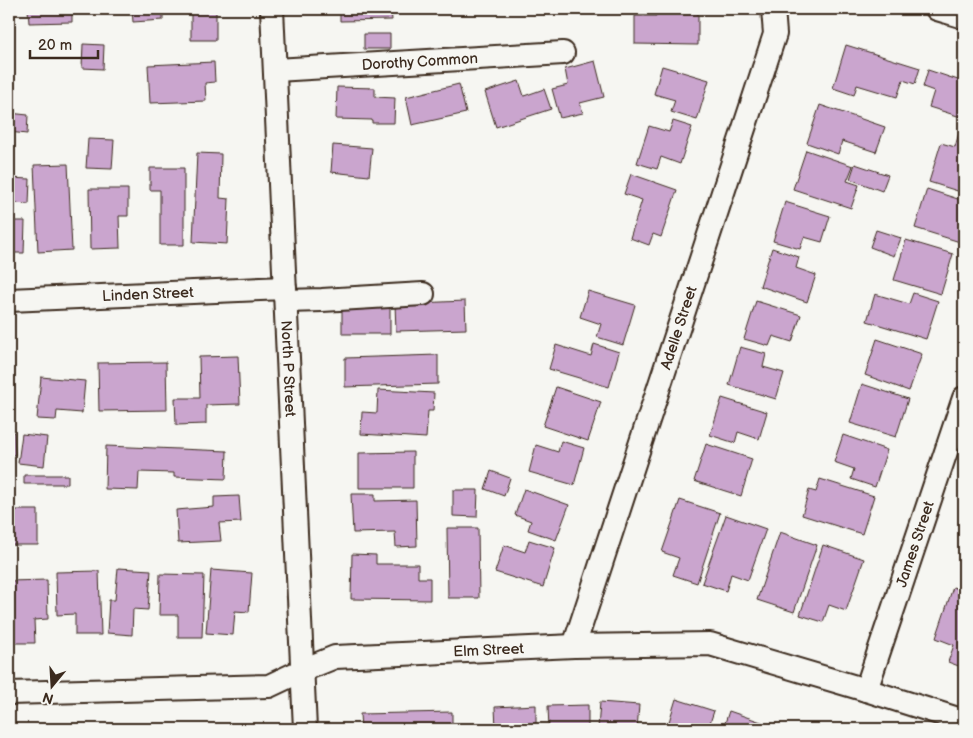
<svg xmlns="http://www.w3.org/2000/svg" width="973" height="738" font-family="'Balsamiq Sans',sans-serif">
<rect width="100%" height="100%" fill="#f6f6f2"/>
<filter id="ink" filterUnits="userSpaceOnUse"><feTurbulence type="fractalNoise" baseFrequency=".02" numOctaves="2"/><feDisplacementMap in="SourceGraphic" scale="10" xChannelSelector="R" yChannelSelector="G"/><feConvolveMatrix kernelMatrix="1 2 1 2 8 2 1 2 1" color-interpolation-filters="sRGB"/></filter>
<g filter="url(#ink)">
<path fill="#caa5ce" stroke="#3b2a1e" d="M28,9H72V22L29,23Z
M132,9H163V20L133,22Z
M191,9H216V40H191Z
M340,9H391L392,20L340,21Z
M581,9H608V12L581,13Z
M656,9H698V45L635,44V16H656Z
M364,34H390V49H364Z
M83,44L104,45L103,69L82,68Z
M846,45L920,68L915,84L903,80L897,97L857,85L854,95L833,88Z
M595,61L604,97L580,103L583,113L560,118L552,89L568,85L565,69Z
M214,62L215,82L205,83L206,101L150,103L148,65Z
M662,66L709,80L697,120L671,112L675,100L654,94Z
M928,70L964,82V118L929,107L934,91L923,87Z
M519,81L524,96L544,89L551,109L496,127L485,92Z
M459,84L466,113L412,125L406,97Z
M337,87L375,88V97L395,98L394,123H372V120L336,119Z
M820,105L885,127L876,152L842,141L838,154L807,143Z
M9,113L28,115L27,134L9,132Z
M673,121L692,127L680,164L661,157L657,169L637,163L649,126L669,132Z
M959,133L964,135V193L929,182L941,143L955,147Z
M88,139L114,140L112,169L86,168Z
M333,145L372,148L369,176L331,172Z
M806,150L853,166L847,181L859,185L851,208L793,189Z
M197,153L221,154L220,198L229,199L227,244L193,242Z
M68,164L72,250L38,252L34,165Z
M855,164L888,175L882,191L850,179Z
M150,168H184V245H160V190H150Z
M631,174L677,190L661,237L653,234L649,245L630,238L642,200L624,194Z
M9,178L30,179L29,204L13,203V221H25L24,253H9Z
M89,189H128V216H119L120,248L90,249Z
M927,189L964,201V228L960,242L915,228Z
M785,202L830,216L822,242L804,237L800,249L773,241Z
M876,230L901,238L894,256L870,247Z
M906,240L953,254L941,294L894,280Z
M772,248L799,257L796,268L816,275L807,302L760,286Z
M588,291L635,305L623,345L597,337L601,324L580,317Z
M913,293L938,301L926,339L867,321L875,294L909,304Z
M465,301L466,329L396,331L395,304Z
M756,301L801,315L792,342L773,336L769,346L744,339Z
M342,306L390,307V334H342Z
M877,339L922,354L909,391L865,375Z
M594,344L619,352L609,387L549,369L556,345L591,356Z
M740,347L766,354L763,367L784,373L776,399L729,385Z
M438,355V384L345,387V358Z
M238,356L240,404L206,405V424L176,425L175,398H200L199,357Z
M166,362L167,410L99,411L98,363Z
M41,377L85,381L82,413L57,411L56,420L37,419Z
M862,384L908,399L896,437L850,423Z
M9,386H11L13,423H9Z
M556,387L601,402L588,441L543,426Z
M378,390L434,393L433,411H428L426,438L361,434L362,412L377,413Z
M722,398L767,412L759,439L738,432L735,443L710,435Z
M9,432H14L15,455H9Z
M22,434L47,437L44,466L18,463Z
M843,435L887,450L875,487L851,479L854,469L834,462Z
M561,441L584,448L574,485L529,472L536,445L558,452Z
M706,444L752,459L741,496L694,481Z
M106,446L227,451L226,479L174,477V473L139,472L138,490L105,489Z
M413,452V488H359V453Z
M491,471L510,478L504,496L485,489Z
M24,475H68V484H24Z
M820,479L874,496L862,534L802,515L809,490L816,492Z
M524,489L569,505L556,540L528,530L531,521L515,515Z
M453,490H478L477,517L453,516Z
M351,494H375V501L416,500L417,546L396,547L395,532L353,533Z
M239,496L241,522L219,523L221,541L178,543L176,510L214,507V497Z
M680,500L720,513L697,583L673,575L679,558L662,552Z
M9,510H38V545H9Z
M726,515L766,529L748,580L731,574L726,591L702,583Z
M447,528H478L479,598H448Z
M780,532L817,545L794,612L757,600Z
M529,540L555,548L543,587L495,572L504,545L525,552Z
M823,545L864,559L846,611L829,605L823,622L800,615Z
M352,554L376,555V564H418V578H430V600L351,599Z
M118,568L151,570L148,610L133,609L132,635L107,633L109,600H115Z
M211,570L252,573L249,612L235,611L233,635L206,633Z
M99,571L101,635H75V614L57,615L56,572Z
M160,574L204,575L202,637H178V615H159Z
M47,580L48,619L34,620L35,643H9V581Z
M953,587L964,591V668L948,662L954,645L936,638Z
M676,699L714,711L708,729H682L668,725Z
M600,702L639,705L637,729H598Z
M536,705V729H496L495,707Z
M588,705V729H549L548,706Z
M729,711L767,724L765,729H723Z
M452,712V729H361L360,714Z
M775,724L789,729H773Z"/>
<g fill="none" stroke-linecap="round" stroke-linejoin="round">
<g stroke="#3b2a1e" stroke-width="26">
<g id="minor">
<path id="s1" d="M272,9L305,729"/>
<path d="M937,9L964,17"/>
<path id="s2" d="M276,70L563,53"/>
<path id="s3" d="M9,300L285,288"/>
<path d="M286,301L322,300L423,294"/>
<path id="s4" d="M574,646L775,34L773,9"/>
<path id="s5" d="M866,690L964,398"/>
<path id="s6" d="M9,693L269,686L303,670L335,657L574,646L710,644L866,690L964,721"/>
</g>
</g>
<use href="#minor" stroke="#f6f6f2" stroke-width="22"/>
</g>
</g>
<g text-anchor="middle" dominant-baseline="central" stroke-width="4" stroke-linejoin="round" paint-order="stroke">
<g font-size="15" fill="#3b2a1e" stroke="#f6f6f2">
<text stroke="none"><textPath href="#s2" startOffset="144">Dorothy Common</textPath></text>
<text stroke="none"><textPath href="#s3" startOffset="139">Linden Street</textPath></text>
<text stroke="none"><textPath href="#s4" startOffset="335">Adelle Street</textPath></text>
<text stroke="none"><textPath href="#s1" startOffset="360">North P Street</textPath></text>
<text stroke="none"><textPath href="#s5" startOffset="154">James Street</textPath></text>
<text stroke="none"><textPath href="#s6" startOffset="486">Elm Street</textPath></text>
</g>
</g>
<rect width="973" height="738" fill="none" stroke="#f6f6f2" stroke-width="30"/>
<rect x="15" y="15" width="943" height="708" fill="none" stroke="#3b2a1e" stroke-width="2" filter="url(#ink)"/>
<g transform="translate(52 686) rotate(198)" stroke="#f6f6f2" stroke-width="4" paint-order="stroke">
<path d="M0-4L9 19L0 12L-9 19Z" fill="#3b2a1e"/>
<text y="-8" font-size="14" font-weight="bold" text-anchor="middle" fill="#3b2a1e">N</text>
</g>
<path d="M30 50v8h68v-8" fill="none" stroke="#3b2a1e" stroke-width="2.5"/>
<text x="38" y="50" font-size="15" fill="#3b2a1e" stroke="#f6f6f2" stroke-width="4" paint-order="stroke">20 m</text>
</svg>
